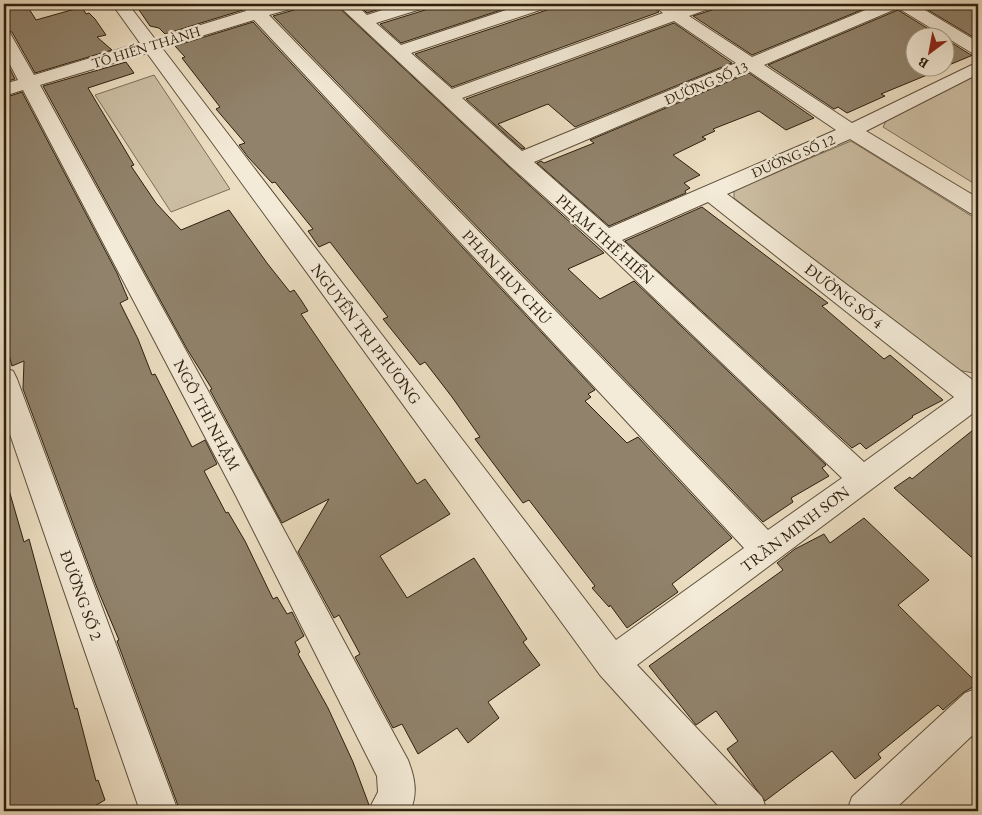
<svg xmlns="http://www.w3.org/2000/svg" width="982" height="815" font-family="'EB Garamond',serif">
<rect width="100%" height="100%" fill="#ecdec2"/>
<filter id="stains"><feTurbulence type="fractalNoise" baseFrequency=".004" numOctaves="4"/><feColorMatrix values="0 0 0 0 .2 0 0 0 0 .09 0 0 0 0 .02 0 0 0 .5 -.17"/></filter>
<radialGradient id="worn" r=".72"><stop offset=".6" stop-color="#630" stop-opacity="0"/><stop offset="1" stop-color="#630" stop-opacity=".3"/></radialGradient>
<path fill="#ccbea3" stroke="#7c6e58" d="M978,73V186L883,127L886,121Z
M154,75L230,189L171,212L95,95Z
M851,141L978,220V374L958,370L734,198V191L739,188Z"/>
<path fill="#90826b" stroke="#2d1f0d" d="M4,4H26L36,20L82,7L86,14L89,13L95,19L106,35L97,37L112,50L35,73L12,32L7,31L4,25Z
M135,4H239L243,10L165,34L159,28L150,26Z
M298,4H335L509,167L604,253L568,269L600,299L634,281L826,465L822,468L829,476L791,498L793,502L763,522L273,16L294,10Z
M358,4H396L367,13Z
M428,4H519L401,43L380,24L425,10Z
M550,4H650L659,12L452,87L415,54L547,10Z
M715,4H876L752,55L693,16L712,10Z
M918,4H966L978,15V40Z
M898,10L943,38H914V68H944L881,94L885,96L847,113L838,107L834,109L768,65Z
M253,22L595,390L588,394L591,397L585,401L627,443L638,437L732,538L672,584L678,592L627,628L610,605L609,607L592,588L595,586L529,500L523,503L475,439L480,437L452,397L425,362L420,365L383,319L388,317L330,242L319,247L308,231L313,229L275,182L272,183L248,157L239,145L245,143L216,109L220,107L182,58L185,57L175,46Z
M674,23L732,63L575,127L548,104L498,124L525,148L522,149L466,99Z
M944,38L971,55H973L944,67Z
M4,57L15,79L4,82Z
M126,62L134,73L88,88L134,165L131,166L156,203L181,230L229,210L267,263L290,292L294,290L301,300L308,311L301,314L417,484L425,479L450,514L380,556L407,598L474,558L527,639L523,642L540,665L488,702L499,718L468,743L457,728L418,754L402,724L393,728L355,657L360,654L339,615L334,618L298,552L329,499L282,523L210,390L212,389L187,349L43,86Z
M749,73L814,118L786,130L759,111L713,129L715,131L702,137L706,139L673,155L700,175L684,183L690,188L685,191L686,193L609,226L537,163L541,161L544,163L594,143L590,140Z
M22,92L117,273L128,299L120,303L138,339L152,375L155,374L192,447L205,440L217,464L204,471L226,513L228,512L245,541L273,599L277,597L287,614L292,612L304,636L295,642L300,652L298,654L328,708L353,762L369,805L366,811H180L117,641L119,640L97,588L23,389L24,361L12,366L4,337V98Z
M702,207L828,303L822,306L884,359L890,355L943,400L912,416L913,417L866,449L860,443L852,448L625,241Z
M978,426V563L894,488L910,477L912,479Z
M9,490L24,542L29,539L75,709L77,708L96,781L98,780L105,800L86,811H4V491Z
M864,518L929,580L898,605L978,684L964,692L943,710L938,705L878,754L881,758L855,779L832,751L765,801L727,749L738,741L716,711L696,725L649,666L783,570L777,563L795,549L824,534L830,543Z"/>
<g fill="none" stroke-linecap="round" stroke-linejoin="round">
<g stroke="#5d4f3a" stroke-width="2">
<path id="minor" d="M112,4H128L155,39L246,11L241,4H258L261,7L271,4H296L294,8L269,15L768,530L842,478L600,246L510,166L337,4H355L367,15L401,4H426L424,8L376,23L401,45L524,4H548L546,8L411,53L452,89L663,13L652,4H671L678,8L690,4H713L711,8L689,16L752,57L880,4H915L978,42V54L972,53L898,8L764,65L852,123L978,62V74L866,131L978,198V215L970,213L850,139L727,194L978,384V412L976,411L637,665L762,797L767,811H723L600,675L147,53L40,85L256,478L408,760C415,778 418,794 410,811H368L378,792L377,776L236,496L23,90L4,96V84L18,80L4,53V32L10,33L34,75L140,43ZM254,20L744,548L616,640L162,48ZM674,21L736,63L522,151L462,98ZM749,71L836,130L609,228L534,162ZM708,202L954,397L864,462L622,240Z
M4,368L13,371L17,379L178,811H140L4,417Z
M978,688V730L893,811H847L852,797L965,693Z"/>
</g>
<use href="#minor" fill="#f3ead7" fill-rule="evenodd"/>
</g>
<g text-anchor="middle" dominant-baseline="central" stroke-width="5" stroke-linejoin="round" paint-order="stroke">
<g font-size="14" fill="#2d1f0d" stroke="#f3ead7">
<text transform="translate(146 47) rotate(-17)">TÔ HIẾN THÀNH</text>
<text transform="translate(706 83) rotate(-23)">ĐƯỜNG SỐ 13</text>
<text transform="translate(793 156) rotate(-23)">ĐƯỜNG SỐ 12</text>
</g>
<g font-size="16" fill="#2d1f0d" stroke="#f3ead7">
<text transform="translate(605 239) rotate(42)">PHẠM THẾ HIỂN</text>
<text transform="translate(507 277) rotate(47)">PHAN HUY CHÚ</text>
<text transform="translate(844 296) rotate(38)">ĐƯỜNG SỐ 4</text>
<text transform="translate(366 334) rotate(53)">NGUYỂN TRI PHƯƠNG</text>
<text transform="translate(207 415) rotate(62)">NGÔ THÌ NHẬM</text>
<text transform="translate(795 529) rotate(-37)">TRẦN MINH SƠN</text>
<text transform="translate(81 595) rotate(70)">ĐƯỜNG SỐ 2</text>
</g>
</g>
<rect width="982" height="815" fill="none" stroke="#ecdec2" stroke-width="20"/>
<rect x="5" y="5" width="972" height="805" fill="none" stroke="#2d1f0d" stroke-width="2.5"/>
<rect x="10" y="10" width="962" height="795" fill="none" stroke="#2d1f0d"/>
<g transform="translate(930 52) rotate(212)"><circle r="24" fill="#f3ead7" stroke="#a49986"/>
<path d="M0-4L9 19L0 12L-9 19Z" fill="#8f2418"/>
<text y="-8" font-size="14" font-weight="bold" text-anchor="middle" fill="#2d1f0d">B</text>
</g>
<rect width="100%" height="100%" filter="url(#stains)"/>
<rect width="100%" height="100%" fill="url(#worn)"/>
</svg>
